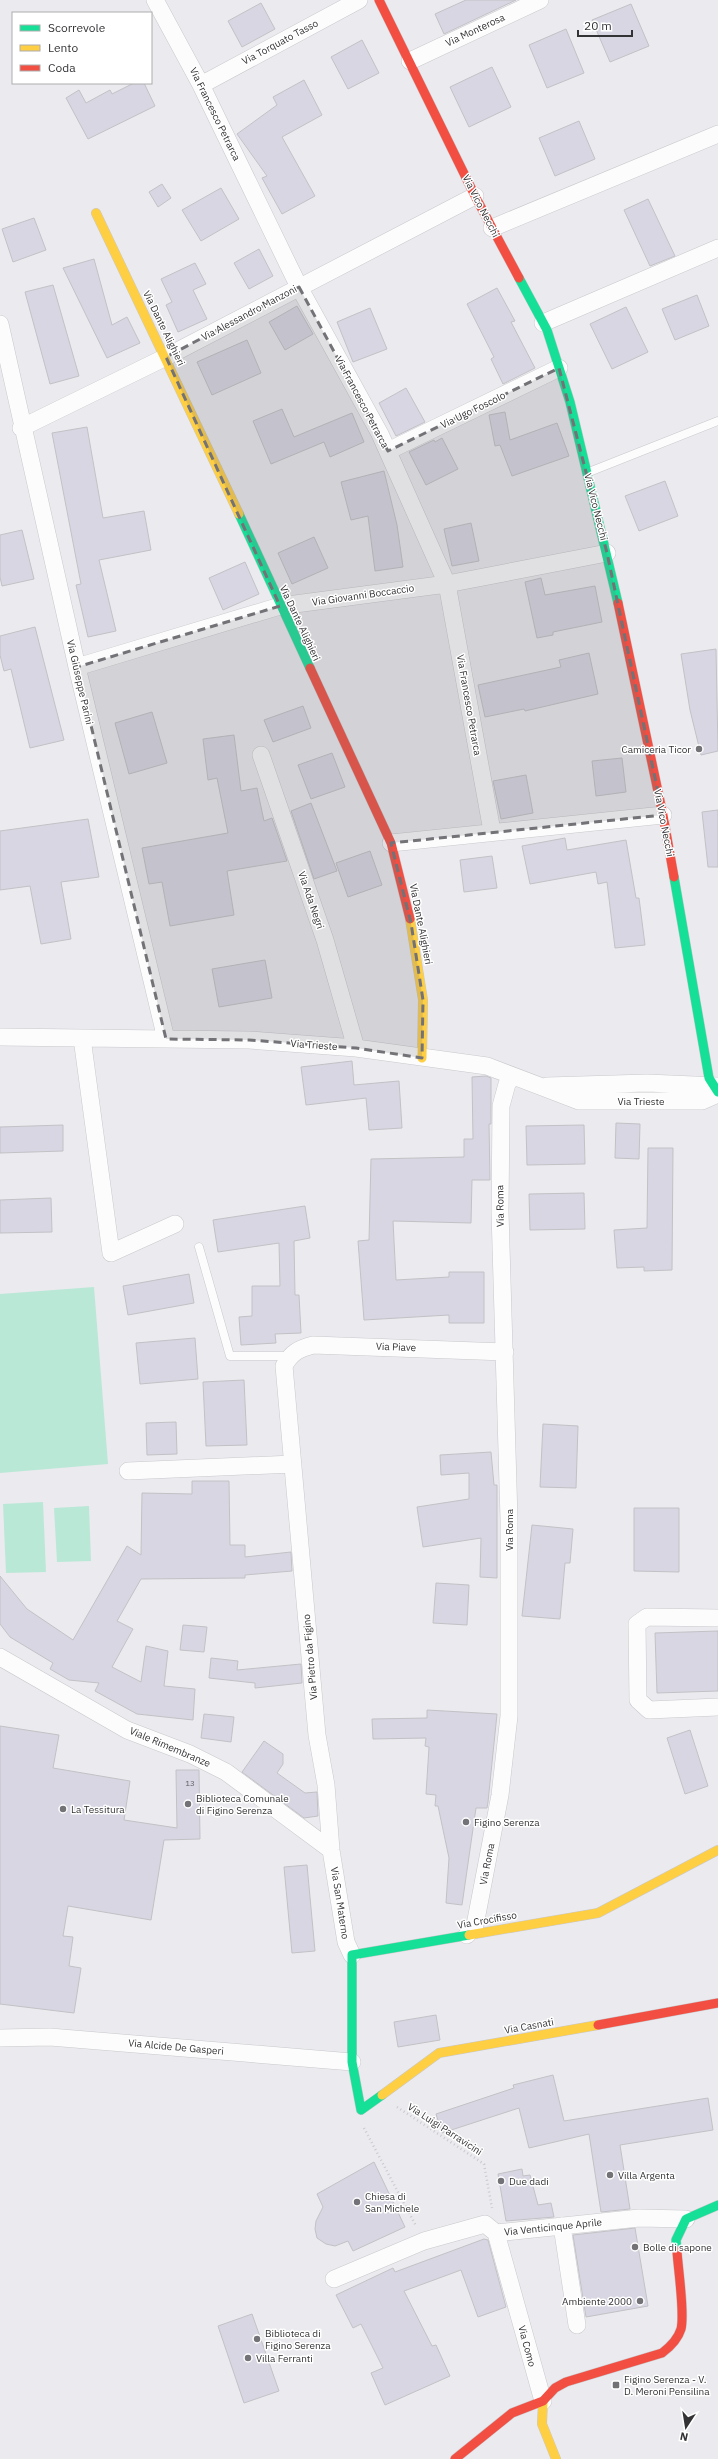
<svg xmlns="http://www.w3.org/2000/svg" width="718" height="2459" font-family="'IBM Plex Sans',sans-serif">
<rect width="100%" height="100%" fill="#ebeaef"/>
<path fill="#bae8d6" d="M94,1287L108,1464L0,1473V1294Z
M43,1502L46,1572L6,1573L3,1504Z
M89,1506L91,1561L57,1562L54,1508Z"/>
<path fill="#d8d6e3" stroke="#c2c2c5" d="M466,0H516L444,34L435,14Z
M261,3L275,29L242,47L228,21Z
M631,4L649,46L610,62L592,20Z
M566,29L584,73L547,88L529,45Z
M362,40L379,73L348,89L331,57Z
M492,67L511,107L469,127L450,87Z
M304,80L322,115L282,137L315,196L282,214L262,178L267,176L237,134L277,105L273,97Z
M134,83H144L155,106L88,139L66,98L79,90L86,103L110,90L112,94Z
M579,121L595,159L555,176L539,138Z
M162,184L171,198L158,207L149,192Z
M221,188L239,219L201,241L182,210Z
M648,199L675,256L650,266L624,210Z
M34,218L46,250L13,262L2,229Z
M259,249L273,276L249,289L234,263Z
M94,259L112,325L127,317L140,343L107,358L63,268Z
M195,263L206,284L193,290L207,319L178,332L166,305L172,302L161,279Z
M53,285L79,376L50,384L25,292Z
M497,288L515,321L511,322L535,368L503,384L491,359L494,357L467,304Z
M697,295L709,326L675,340L662,309Z
M297,306L313,334L285,350L269,322Z
M626,307L648,352L612,369L590,324Z
M370,308L387,349L353,362L337,322Z
M247,340L261,373L212,395L197,362Z
M406,388L425,422L396,436L379,403Z
M282,409L294,437L352,413L364,442L330,457L324,442L271,464L253,421Z
M505,412L510,440L557,423L569,456L512,476L500,445L495,446L489,415Z
M87,427L103,518L144,511L151,550L99,560L116,631L88,637L76,585L81,584L52,433Z
M442,438L458,469L426,485L409,452L434,440L435,442Z
M384,471L397,525L403,567L375,571L368,516L351,520L341,482Z
M665,481L678,516L639,531L625,496Z
M471,523L479,561L452,566L444,529Z
M22,530L34,579L2,586L0,577V535Z
M314,537L328,568L292,584L278,553Z
M245,562L259,594L223,610L209,578Z
M541,578L545,595L595,586L602,622L553,632V635L537,638L525,582Z
M35,627L64,740L30,748L11,669L4,671L0,655V636Z
M716,649L718,751L701,755L690,710L681,654Z
M589,653L598,694L525,711L524,709L485,717L478,685L561,667L559,660Z
M303,706L311,728L273,742L264,720Z
M152,712L167,763L129,774L115,723Z
M234,735L241,791L257,788L264,821L272,818L287,861L227,871L234,915L170,926L162,882L149,884L142,848L228,833L217,778L208,780L203,739Z
M332,753L345,787L311,799L298,765Z
M622,758L626,792L596,796L592,761Z
M526,775L533,813L501,819L493,781Z
M311,803L337,871L314,879L291,811Z
M718,810V867H708L702,812Z
M88,819L99,877L61,882L71,939L41,944L30,886L0,890V831Z
M565,838L567,850L626,840L636,898H639L645,945L615,948L607,882L598,884L596,872L530,884L522,846Z
M370,851L382,885L348,897L336,863Z
M492,856L497,888L464,892L460,860Z
M265,960L272,998L219,1007L212,969Z
M352,1061L354,1085L399,1081L402,1128L369,1130L366,1098L306,1105L301,1067Z
M486,1076L491,1078V1124H489L490,1180H472L471,1223L393,1221L396,1280L449,1277V1272H484V1323H449V1315L364,1320L358,1241L369,1240L371,1159L464,1157V1139H473L472,1077Z
M616,1123L640,1124L639,1159L615,1158Z
M63,1125V1151L0,1153V1127Z
M584,1125L585,1164L527,1165L526,1126Z
M648,1148H673L672,1270L644,1271V1267L617,1268L614,1230L647,1228Z
M584,1193L585,1229L530,1230L529,1194Z
M51,1198L52,1232L0,1233V1200Z
M305,1206L310,1238L294,1241L295,1295H299L301,1333L275,1334L276,1343L241,1345L239,1317L252,1316V1286H280L279,1243L218,1252L213,1220Z
M189,1274L194,1303L128,1315L123,1286Z
M195,1338L198,1379L140,1384L136,1343Z
M244,1380L247,1445L206,1446L203,1382Z
M176,1422L177,1454L147,1455L146,1423Z
M543,1424L578,1426L576,1488L540,1487Z
M491,1452L494,1485H497V1578L480,1577L481,1538L423,1547L417,1507L469,1499V1473L441,1475L440,1455Z
M192,1481H229L230,1545H245V1557L291,1552L292,1571L245,1575V1578L141,1579L117,1621L133,1629L112,1667L141,1682L146,1646L168,1651L164,1686L195,1689L193,1720L137,1714L95,1691L99,1683L69,1680L50,1669L53,1663L10,1637L0,1624V1576L27,1609L73,1640L127,1546L141,1555L142,1493L192,1494Z
M634,1508H679V1572L634,1571Z
M532,1525L573,1529L570,1563H565L560,1619L522,1616Z
M436,1583L469,1585L467,1625L433,1623Z
M183,1625L207,1627L204,1652L180,1650Z
M718,1631V1691L657,1693L655,1633Z
M211,1658L238,1661L237,1670L301,1664L302,1683L255,1688V1683L209,1678Z
M427,1710L497,1714L488,1802L487,1808H476L462,1905L446,1903L449,1858L438,1806H435L436,1795L426,1794L429,1747L425,1746L426,1738L373,1739L372,1719L427,1718Z
M204,1714L234,1717L231,1742L201,1738Z
M0,1726L59,1735L53,1768L130,1781L124,1820L177,1828L176,1770H199L200,1839L164,1840L151,1920L68,1906L63,1936L73,1937L69,1966L81,1968L74,2013L0,2004Z
M690,1730L708,1786L685,1794L667,1738Z
M264,1741L283,1754V1764L277,1773L305,1793L317,1792L318,1816L304,1818L242,1772Z
M307,1865L315,1951L292,1953L284,1867Z
M436,2015L440,2040L398,2047L394,2022Z
M553,2075L564,2121L708,2098L713,2130L620,2145L630,2209L601,2212L589,2134L529,2148L519,2108L442,2133L436,2114L514,2088L513,2085Z
M374,2162L405,2227L353,2251L348,2241L335,2246L326,2244L317,2238L315,2229L316,2221L323,2207L317,2194Z
M522,2169L523,2176L530,2175L538,2205L551,2203L554,2217L506,2221L498,2174Z
M635,2228L648,2306L586,2317L573,2235Z
M484,2239L488,2240L506,2307L478,2317L461,2270L404,2291L432,2346L436,2345L450,2376L385,2405L371,2373L383,2368L361,2324L353,2328L336,2295L393,2268L395,2272Z
M252,2314L279,2391L244,2403L218,2326Z"/>
<g fill="none" stroke-linecap="round" stroke-linejoin="round">
<g stroke="#c9c8cb" stroke-width="9">
<path id="lane" d="M589,472L718,421
M199,1247L230,1356H290"/>
</g>
<g stroke="#c9c8cb" stroke-width="18">
<path id="street" d="M155,0L201,85L299,287L380,434L447,584L492,831
M410,61L540,0
M201,85L359,0
M492,228L718,134
M543,323L718,248
M0,324L77,667L166,1039
M21,428L166,357L475,196
M388,451L559,368
M77,667L280,606L447,584L607,553
M261,755L325,940L356,1048
M391,843L663,815
M0,1037L249,1040L356,1048L487,1066L579,1101H702L718,1094
M82,1038L111,1253L175,1224
M547,1086L647,1083L718,1086
M128,1471L293,1464
M718,1618L647,1617L637,1624L638,1700L649,1710L718,1707
M0,1657L127,1730L190,1754L226,1772L331,1850
M467,1935L475,1925L500,1795L509,1716V1519L500,1212L501,1106L507,1084L512,1077
M352,1955L346,1942L331,1850L326,1785L317,1735L284,1366C291,1353 298,1349 313,1345L505,1352
M0,2038L50,2037L352,2062
M562,2226L577,2325
M496,2233L543,2401
M334,2279L424,2241L485,2224L496,2233L639,2218L686,2219"/>
</g>
<g stroke="#c9c8cb" stroke-width="10">
<path id="fast" d="M519,278L547,330L570,402L618,603
M239,514L310,668
M674,877L709,1078L718,1092
M382,2095L361,2110L352,2062V1955L469,1935
M677,2251L676,2240L686,2219L718,2205"/>
</g>
<g stroke="#c9c8cb" stroke-width="10">
<path id="slow" d="M96,213L239,514
M410,919L423,1000L422,1058
M469,1935L598,1913L718,1850
M382,2095L439,2053L598,2025
M543,2401L542,2424L556,2459"/>
</g>
<g stroke="#c9c8cb" stroke-width="10">
<path id="jam" d="M379,0L475,196L519,278
M618,603L663,815L674,877
M310,668L391,843L410,919
M598,2025L718,2003
M455,2459L512,2413L543,2401L555,2388L566,2382L662,2353C670,2347 678,2339 681,2329C685,2313 678,2269 677,2251"/>
</g>
<path stroke="#cac9cb" stroke-width="2.5" stroke-dasharray="1 3" stroke-linecap="butt" d="M397,2107L484,2164L492,2208
M364,2128L416,2226"/>
<use href="#lane" stroke="#fcfcfd" stroke-width="8"/>
<use href="#street" stroke="#fcfcfd" stroke-width="17"/>
<use href="#fast" stroke="#16e098" stroke-width="9"/>
<use href="#slow" stroke="#ffcf43" stroke-width="9"/>
<use href="#jam" stroke="#f24e42" stroke-width="9"/>
</g>
<path fill="#737276" fill-opacity="0.2" stroke="#737276" stroke-width="3" stroke-dasharray="8 5" stroke-linejoin="round" d="M299,287L388,451L559,368L607,553L663,815L391,843L411,923L423,1000L422,1058L356,1048L249,1040L166,1039L77,667L280,606L166,357Z"/>
<g fill="#737276" stroke="#fff" stroke-width="1.5">
<circle cx="699" cy="749" r="4"/>
<circle cx="188" cy="1804" r="4"/>
<circle cx="63" cy="1809" r="4"/>
<circle cx="466" cy="1822" r="4"/>
<circle cx="610" cy="2175" r="4"/>
<circle cx="501" cy="2181" r="4"/>
<circle cx="357" cy="2202" r="4"/>
<circle cx="635" cy="2247" r="4"/>
<circle cx="640" cy="2301" r="4"/>
<circle cx="257" cy="2339" r="4"/>
<circle cx="248" cy="2358" r="4"/>
<rect x="612" y="2381" width="8" height="8" rx="2"/>
</g>
<g text-anchor="middle" dominant-baseline="central" stroke-width="3" stroke-linejoin="round" paint-order="stroke">
<g font-size="8" fill="#5d5c62">
<text x="190" y="1783">13</text>
</g>
<g font-size="10" fill="#333235" stroke="#fff">
<text transform="translate(475 30) rotate(-25)">Via Monterosa</text>
<text transform="translate(280 42) rotate(-28)">Via Torquato Tasso</text>
<text transform="translate(215 114) rotate(64)">Via Francesco Petrarca</text>
<text transform="translate(481 206) rotate(63)">Via Vico Necchi</text>
<text transform="translate(249 313) rotate(-28)">Via Alessandro Manzoni</text>
<text transform="translate(164 328) rotate(64)">Via Dante Alighieri</text>
<text transform="translate(362 402) rotate(62)">Via Francesco Petrarca</text>
<text transform="translate(473 410) rotate(-26)">Via Ugo Foscolo</text>
<text transform="translate(596 507) rotate(76)">Via Vico Necchi</text>
<text transform="translate(363 595) rotate(-8)">Via Giovanni Boccaccio</text>
<text transform="translate(300 623) rotate(65)">Via Dante Alighieri</text>
<text transform="translate(80 682) rotate(77)">Via Giuseppe Parini</text>
<text transform="translate(469 705) rotate(80)">Via Francesco Petrarca</text>
<text transform="translate(664 823) rotate(79)">Via Vico Necchi</text>
<text transform="translate(311 900) rotate(71)">Via Ada Negri</text>
<text transform="translate(421 924) rotate(79)">Via Dante Alighieri</text>
<text transform="translate(314 1045) rotate(4)">Via Trieste</text>
<text x="641" y="1101">Via Trieste</text>
<text transform="translate(500 1206) rotate(-91)">Via Roma</text>
<text transform="translate(396 1347) rotate(2)">Via Piave</text>
<text transform="translate(509 1530) rotate(-90)">Via Roma</text>
<text transform="translate(310 1657) rotate(-95)">Via Pietro da Figino</text>
<text transform="translate(170 1747) rotate(23)">Viale Rimembranze</text>
<text transform="translate(487 1864) rotate(-79)">Via Roma</text>
<text transform="translate(340 1903) rotate(81)">Via San Materno</text>
<text transform="translate(487 1920) rotate(-10)">Via Crocifisso</text>
<text transform="translate(529 2026) rotate(-10)">Via Casnati</text>
<text transform="translate(176 2047) rotate(5)">Via Alcide De Gasperi</text>
<text transform="translate(445 2129) rotate(33)">Via Luigi Parravicini</text>
<text transform="translate(553 2227) rotate(-6)">Via Venticinque Aprile</text>
<text transform="translate(527 2346) rotate(75)">Via Como</text>
</g>
<g font-size="10" fill="#333235" stroke="#fff" text-anchor="start">
<text x="691" y="749" text-anchor="end">Camiceria Ticor</text>
<text x="196" y="1798">Biblioteca Comunale<tspan x="196" dy="12">di Figino Serenza</tspan></text>
<text x="71" y="1809">La Tessitura</text>
<text x="474" y="1822">Figino Serenza</text>
<text x="618" y="2175">Villa Argenta</text>
<text x="509" y="2181">Due dadi</text>
<text x="365" y="2196">Chiesa di<tspan x="365" dy="12">San Michele</tspan></text>
<text x="643" y="2247">Bolle di sapone</text>
<text x="632" y="2301" text-anchor="end">Ambiente 2000</text>
<text x="265" y="2333">Biblioteca di<tspan x="265" dy="12">Figino Serenza</tspan></text>
<text x="256" y="2358">Villa Ferranti</text>
<text x="624" y="2379">Figino Serenza - V.<tspan x="624" dy="12">D. Meroni Pensilina</tspan></text>
</g>
</g>
<rect x="12" y="12" width="140" height="72" fill="#ffffff" stroke="#adadae"/>
<rect x="20" y="25" width="20" height="6" fill="#16e098" stroke="#adadae"/>
<text x="48" y="32" font-size="12" fill="#333235">Scorrevole</text>
<rect x="20" y="45" width="20" height="6" fill="#ffcf43" stroke="#adadae"/>
<text x="48" y="52" font-size="12" fill="#333235">Lento</text>
<rect x="20" y="65" width="20" height="6" fill="#f24e42" stroke="#adadae"/>
<text x="48" y="72" font-size="12" fill="#333235">Coda</text>
<g transform="translate(686 2427) rotate(192)" stroke="#ffffff" stroke-width="3" paint-order="stroke">
<path d="M0-3L7 15L0 10L-7 15Z" fill="#333235"/>
<text y="-6" font-size="11" font-weight="bold" text-anchor="middle" fill="#333235">N</text>
</g>
<path d="M578 30v6h54v-6" fill="none" stroke="#333235" stroke-width="2"/>
<text x="584" y="30" font-size="12" fill="#333235" stroke="#ffffff" stroke-width="3" paint-order="stroke">20 m</text>
</svg>
